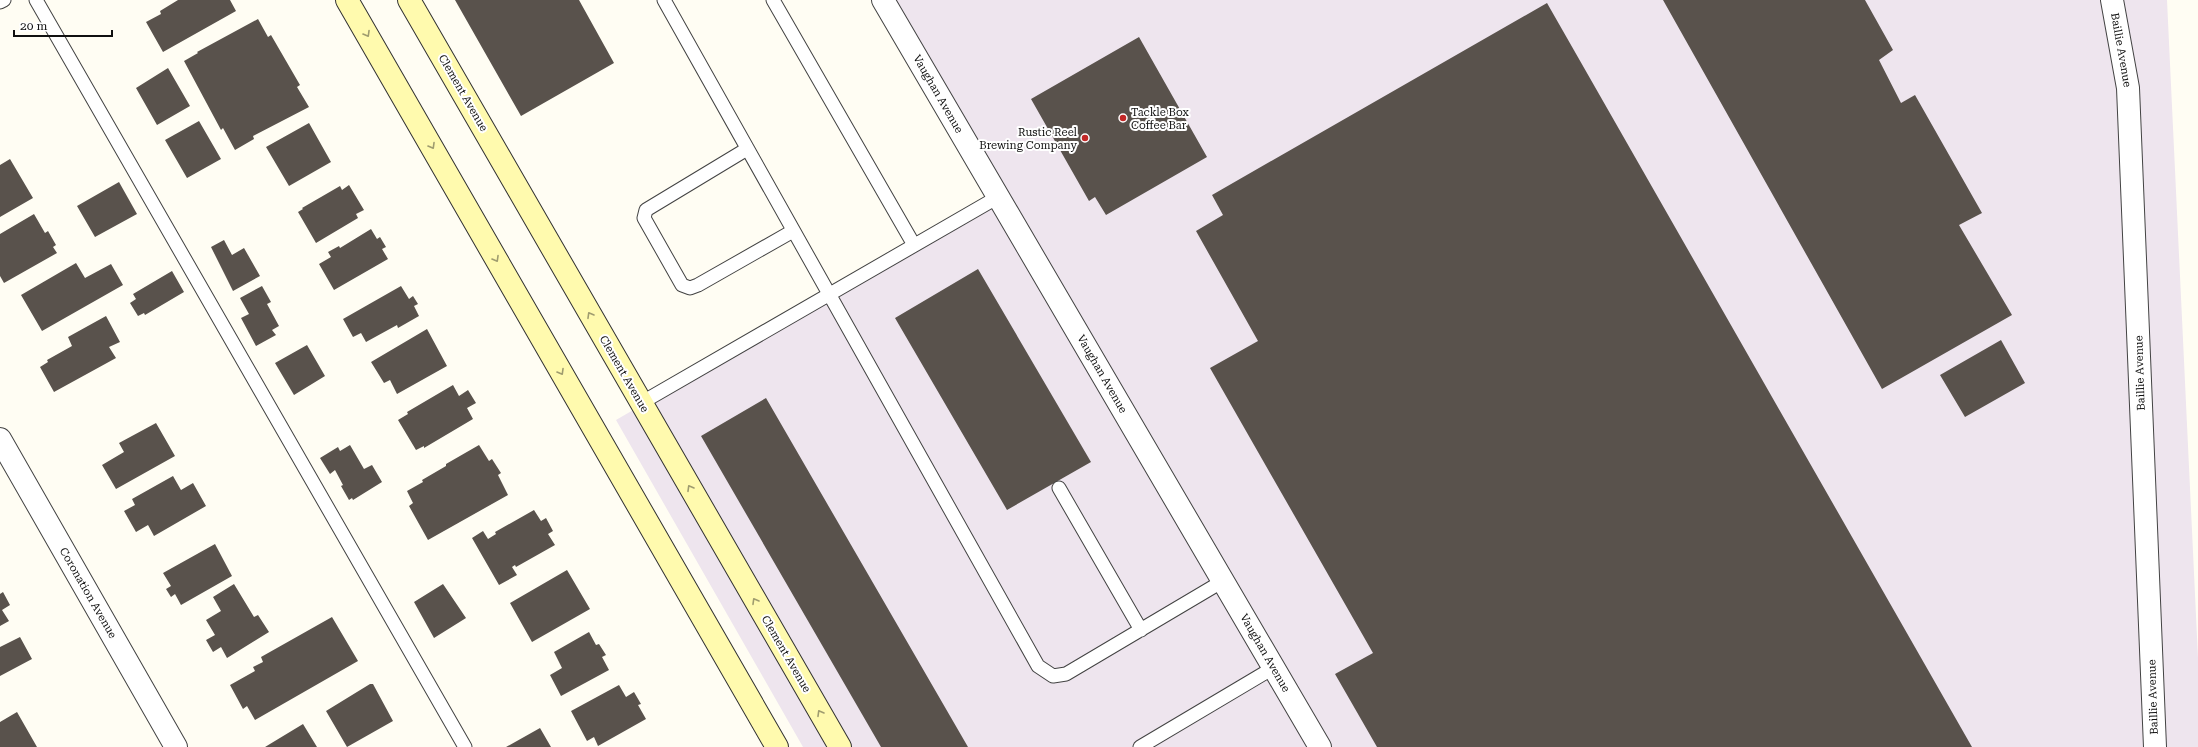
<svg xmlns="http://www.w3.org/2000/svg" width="2198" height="747" font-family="'Roboto Serif',serif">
<rect width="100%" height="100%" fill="#fffdf3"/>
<path fill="#eee5ee" d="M893,0H2167L2198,658V747H803L616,420L1003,196Z"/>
<path fill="#59524c" d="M178,0H230L236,11L163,52L146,22L161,14L160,11Z
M455,0H579L614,63L521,116Z
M1663,0H1865L1893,50L1879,60L1901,103L1915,95L1982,213L1959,225L2012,315L1882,389Z
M1547,3L1972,747H1377L1335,674L1373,653L1210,368L1258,341L1196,231L1223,215L1212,195Z
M258,19L268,37L271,35L300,85L297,87L309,107L253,136L254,139L235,150L223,128L221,130L184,61L198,53L197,52Z
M1139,37L1207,157L1106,215L1095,197L1089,201L1031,99Z
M168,68L190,106L157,125L136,88Z
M199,121L221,159L187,178L165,140Z
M309,123L331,162L289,186L266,147Z
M10,159L33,198L0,217V165Z
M119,182L137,214L95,237L77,206Z
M349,185L364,210L356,214L358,218L316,243L298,212L303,209L302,208L340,186L342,190Z
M34,214L45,233L48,231L56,245L53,247L57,253L4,283L0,276V234Z
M371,229L377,239L380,237L386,247L382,249L388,259L334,290L319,264L331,257L328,252L339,246L340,248Z
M224,240L232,255L244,248L260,276L233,291L211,247Z
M76,263L85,278L111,264L123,285L42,331L21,295Z
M978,269L1091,462L1007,510L895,318Z
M172,271L184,292L145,315L144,313L138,316L130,303L136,299L133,294Z
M262,286L271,302L267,304L279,326L272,330L276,335L256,346L241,318L249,314L240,298Z
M401,286L409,299L413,296L418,304L414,306L419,316L398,328L397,325L366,342L361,333L353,337L343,319Z
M106,316L120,342L109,347L116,358L54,392L40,367L48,362L47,360L72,346L68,337Z
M427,329L447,366L397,394L390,380L384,383L371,362Z
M2001,340L2025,383L1965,417L1940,375Z
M307,345L325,376L294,395L275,363Z
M453,385L459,396L468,390L476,403L467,408L473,419L424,448V446L416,450L398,420L408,414L407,412Z
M766,398L968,747H881L701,436Z
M156,423L175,456L116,489L102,465L124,452L119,443Z
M350,445L364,469L372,465L382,482L353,500L352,498L349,500L341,486L343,485L335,470L330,474L320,458L338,447L340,451Z
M479,445L489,461L492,459L501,473L498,475L508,495L428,540L409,506L413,503L407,491L423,482L422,480L446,466V464Z
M173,476L181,490L193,483L206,506L154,536L148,525L136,532L124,511L135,505L132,499Z
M534,510L541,521L546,518L553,531L548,534L555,545L516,567L515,565L512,567L517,575L499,585L472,538L483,531L488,539L496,534L495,532Z
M215,544L232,576L181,605L175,594L171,597L166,589L171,586L163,573Z
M567,570L590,609L532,642L510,603Z
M234,584L254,617L258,615L269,632L227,658L221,647L213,652L206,640L215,635L206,620L221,611L213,597Z
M443,584L466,618L434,638L414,602Z
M3,592L10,605L2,610L9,621L0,626V594Z
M332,617L358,661L255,720L247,706L243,709L230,685L255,671L253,667L263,662L261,657Z
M589,632L596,645L599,644L606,655L602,657L609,670L561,696L550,675L562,668L554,652Z
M20,637L32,659L0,676V647Z
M370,684H373L393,721L347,747L326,711Z
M619,685L626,697L634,692L641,704L638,705L646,719L598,746L594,737L587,741L571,711Z
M17,712L37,747H0V722Z
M303,724L317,747H265Z
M540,728L551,747H506Z"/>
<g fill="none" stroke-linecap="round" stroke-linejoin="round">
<g stroke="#434343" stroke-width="15">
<path id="lane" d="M36,0L465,747
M664,0L1038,666L1053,676L1066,674L1223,581
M773,0L914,245
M0,2L4,0
M747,149L646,210L644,218L682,285L690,288L698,285L793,231
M641,403L998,197
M1059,488L1141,630
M1140,747L1273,668"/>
</g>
<g stroke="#434343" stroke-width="24">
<path id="street" d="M883,0L1320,747
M2112,0L2128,88L2155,747
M0,439L176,747"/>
</g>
<g stroke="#323232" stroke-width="24">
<path id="secondary" d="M347,0L777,747
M409,0L840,747"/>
</g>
<use href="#lane" stroke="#fff" stroke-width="13"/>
<use href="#street" stroke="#fff" stroke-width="22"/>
<use href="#secondary" stroke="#fffaae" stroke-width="22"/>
</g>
<defs><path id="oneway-chevron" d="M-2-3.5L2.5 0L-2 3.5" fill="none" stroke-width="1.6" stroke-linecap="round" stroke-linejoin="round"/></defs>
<g stroke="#9f9c6f">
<use href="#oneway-chevron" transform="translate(367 34) rotate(60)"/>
<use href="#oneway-chevron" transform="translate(432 146) rotate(60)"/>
<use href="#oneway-chevron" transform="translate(496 259) rotate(60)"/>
<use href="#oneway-chevron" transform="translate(590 315) rotate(-120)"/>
<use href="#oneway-chevron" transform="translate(561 372) rotate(60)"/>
<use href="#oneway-chevron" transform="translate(690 488) rotate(-120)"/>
<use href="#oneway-chevron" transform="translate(755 601) rotate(-120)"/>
<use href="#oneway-chevron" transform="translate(820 713) rotate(-120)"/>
</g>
<g fill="#c22726" stroke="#fff" stroke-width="1.5">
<circle cx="1123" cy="118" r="4"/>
<circle cx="1085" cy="138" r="4"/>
</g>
<g text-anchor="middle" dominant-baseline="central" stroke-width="4" stroke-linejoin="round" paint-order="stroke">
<g font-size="11" fill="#101010" stroke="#fff">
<text transform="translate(2121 50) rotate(80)">Baillie Avenue</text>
<text transform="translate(463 93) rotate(60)">Clement Avenue</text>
<text transform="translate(938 94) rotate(60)">Vaughan Avenue</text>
<text transform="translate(2140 373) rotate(-92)">Baillie Avenue</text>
<text transform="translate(624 374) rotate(60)">Clement Avenue</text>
<text transform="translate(1102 374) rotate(60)">Vaughan Avenue</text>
<text transform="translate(88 593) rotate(60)">Coronation Avenue</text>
<text transform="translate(1265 653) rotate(60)">Vaughan Avenue</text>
<text transform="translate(786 654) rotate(60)">Clement Avenue</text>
<text transform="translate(2153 697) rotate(-92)">Baillie Avenue</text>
</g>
<g font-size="11" fill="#101010" stroke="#fff" text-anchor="start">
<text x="1131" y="112">Tackle Box<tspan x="1131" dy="13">Coffee Bar</tspan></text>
<text x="1077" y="132" text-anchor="end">Rustic Reel<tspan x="1077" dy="13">Brewing Company</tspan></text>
</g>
</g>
<path d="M14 30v6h98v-6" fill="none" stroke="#101010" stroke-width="2"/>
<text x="20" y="30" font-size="12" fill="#101010" stroke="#ffffff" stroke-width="3" paint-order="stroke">20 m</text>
</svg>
